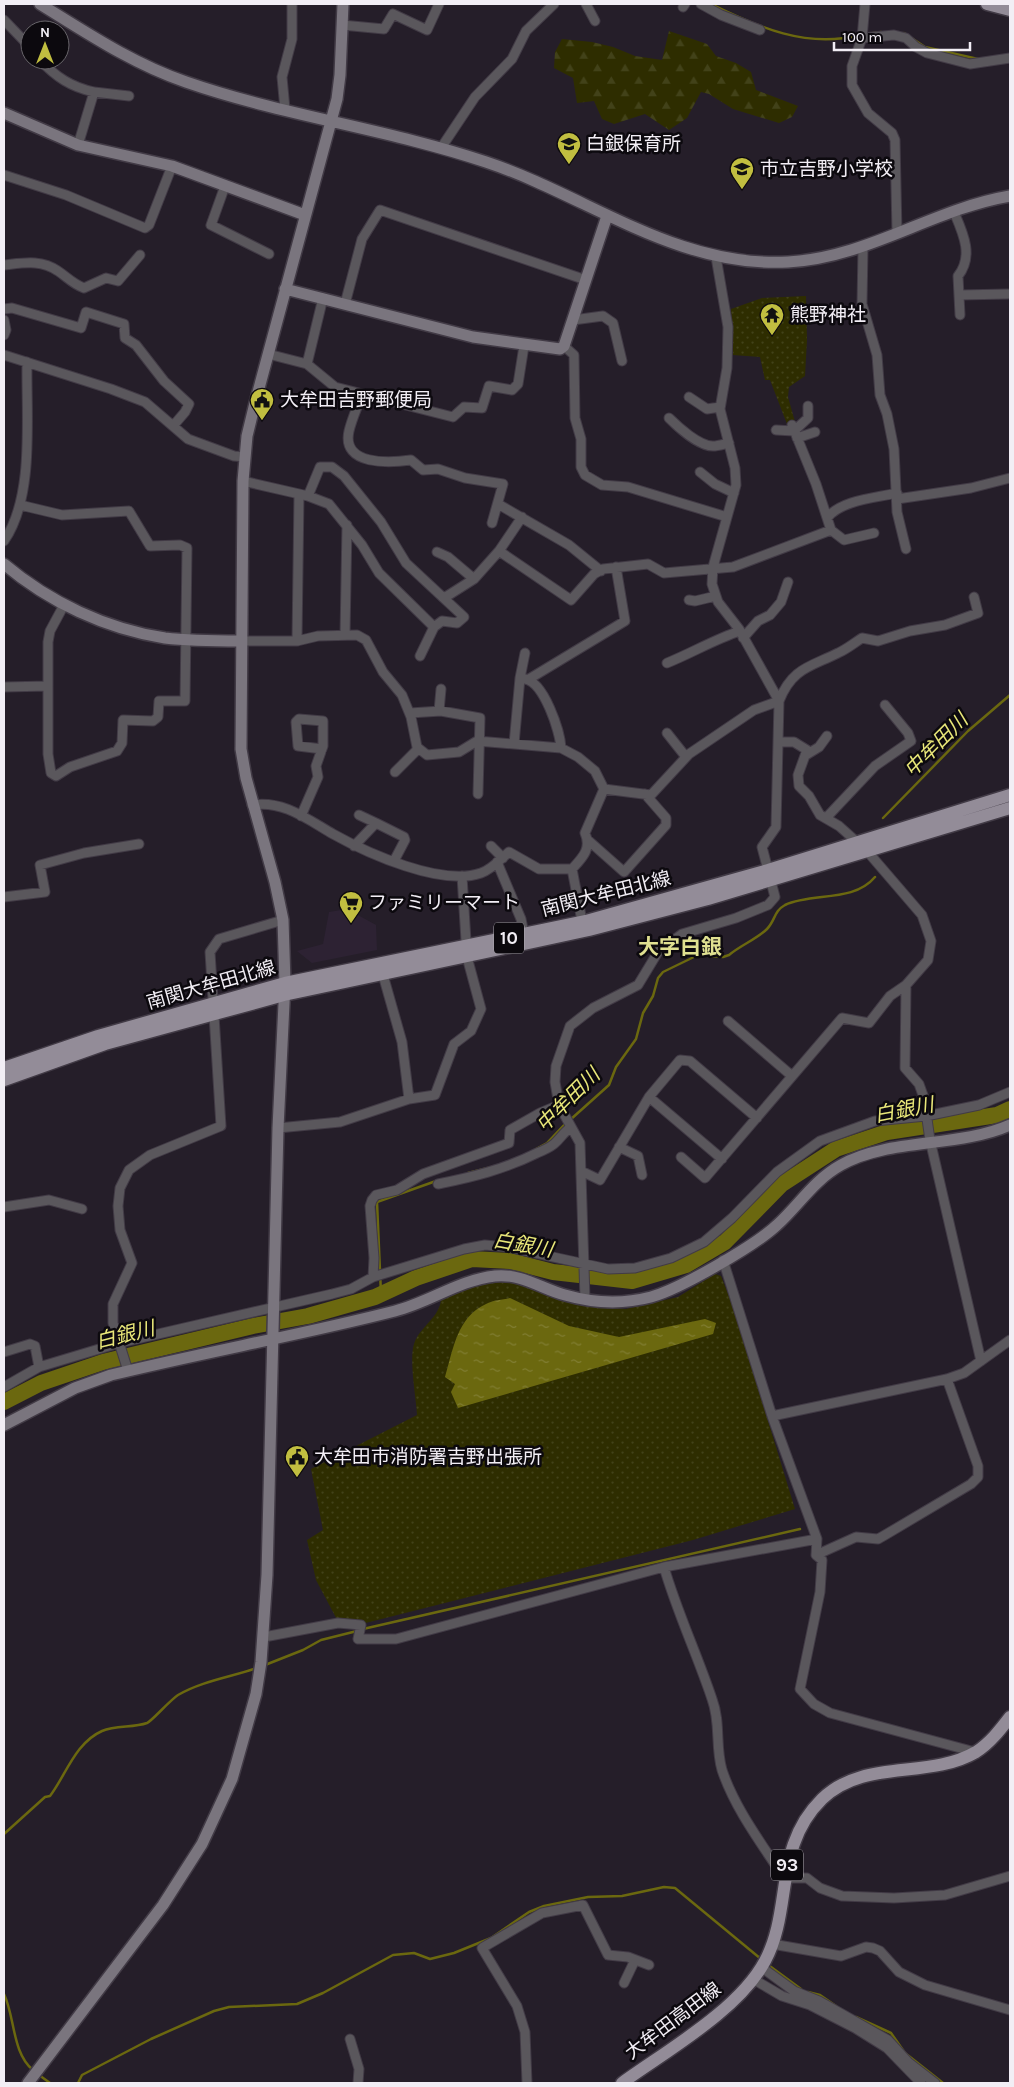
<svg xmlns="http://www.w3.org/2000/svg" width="1014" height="2087" font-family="Karla,'Noto Sans JP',sans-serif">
<defs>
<pattern id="forest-firs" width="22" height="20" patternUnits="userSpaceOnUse" patternTransform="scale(1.25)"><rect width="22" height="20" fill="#2e2d00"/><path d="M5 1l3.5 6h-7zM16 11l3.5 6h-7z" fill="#424219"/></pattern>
<pattern id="park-dots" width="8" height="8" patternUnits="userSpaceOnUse" patternTransform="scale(1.25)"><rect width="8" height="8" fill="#2e2d00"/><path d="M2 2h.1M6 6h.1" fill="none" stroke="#424219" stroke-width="1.8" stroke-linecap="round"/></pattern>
<pattern id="water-ripples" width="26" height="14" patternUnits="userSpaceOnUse" patternTransform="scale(1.25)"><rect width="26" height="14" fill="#6b680f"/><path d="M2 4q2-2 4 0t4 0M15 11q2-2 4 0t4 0" fill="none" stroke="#817e33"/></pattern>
</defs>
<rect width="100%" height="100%" fill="#251e29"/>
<path fill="#2d2233" d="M347,909L376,925L377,950L312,963L297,951L323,944L329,912Z"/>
<path fill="url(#forest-firs)" d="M669,31L707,44L716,56L736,63L751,72L756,90L798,106L792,117L779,123L733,109L709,94L701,92L687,118L669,130L645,114L614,124L602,119L594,101L577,103L573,78L554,68L555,52L562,39L592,42L613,47L635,56L662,60Z"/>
<path fill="url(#park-dots)" d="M806,296L807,340L805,376L789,387L788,397L795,422L787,424L770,380H765L760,357L733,355L731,309L762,298Z
M715,1274L721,1276L732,1304L795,1509L693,1540L342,1629L316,1580L307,1540L323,1530L311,1469L417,1415C416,1397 409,1360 414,1344C419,1327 441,1317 441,1298L484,1282L510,1281L526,1284L584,1306L626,1309L678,1297Z"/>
<path fill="url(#water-ripples)" d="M510,1298L569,1326L619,1337L705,1319L716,1323L713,1334L458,1408L451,1392L455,1384L445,1377C453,1350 457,1317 486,1304C493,1300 502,1300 510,1298Z"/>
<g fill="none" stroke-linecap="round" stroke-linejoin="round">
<path stroke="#6b680f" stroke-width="2.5" d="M711,4C758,27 807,49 859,35
M904,33L925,47L978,59
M867,34L881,32
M883,818L968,731L1010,695
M570,1120L609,1085L616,1067L636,1039L643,1013L653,996L658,978L663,972L698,955L723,957L729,955C741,945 757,939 767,929C775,921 774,911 785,905C813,892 853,903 875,877
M536,1149L547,1143L565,1124
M468,1173L492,1167
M381,1294L377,1202L436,1181
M363,1629L800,1529
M265,1665L303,1650L321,1640L357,1631
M4,1834L45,1797L50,1796C66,1775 75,1743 102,1731C116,1725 133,1728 147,1723C152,1721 169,1701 178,1695C202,1681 231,1677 257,1668
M767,1964L801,1989
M808,1992L820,1995L836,2006
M4,1994C15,2017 12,2053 33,2070
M856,2017L891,2033L905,2053L943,2083
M39,2075L50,2083
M78,2083L82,2075L151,2039L214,2011L229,2007L297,2004L323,1993L393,1955L414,1953L430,1959L454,1953L491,1938L529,1912L544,1906L588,1897L622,1896L664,1887L675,1888L761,1959"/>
<path stroke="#6b680f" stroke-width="16" d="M4,1402L41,1383L103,1362L253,1326L308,1316L375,1297L416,1278L472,1259L510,1261L553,1272L632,1281L686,1265L725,1242L782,1184L836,1149L887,1132L997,1115L1010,1109"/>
<g stroke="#423b46" stroke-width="11">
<path id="street" d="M586,4L595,21
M701,4L721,15L760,30
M865,4L862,38L852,66V85L868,113L892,133L895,140L897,233
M683,7L685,4
M4,20L30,47
M342,25L384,29L393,14L427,30L439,4
M862,38L894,35L906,38L916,47L927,53L970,64L1010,58
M40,60C56,77 71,87 94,92L78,145
M94,92L129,96
M285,109L282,77L292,39V4
M441,148L475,97L512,59L526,31L554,4
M4,175L66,195L145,228L149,225L172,166
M225,186L211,225L269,254
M954,212C963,233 974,256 958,276L960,315
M863,248L862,304L877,355L880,395L887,414L894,449L897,512L906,549
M716,257L728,327L727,368L720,409L735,468L736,485L713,567L712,584L718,602L739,629L779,701
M4,265C23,263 41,259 58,271C67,277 73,284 84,288L106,278L118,281L140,255
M959,295L1008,294
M323,298L307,364L335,387L453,417L464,407L482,408L489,386L512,390L518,384L524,346
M345,304L362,239L380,210L586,280
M4,309L12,308L81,328L86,312L124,324L125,338L136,345L164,381L189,404L185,412L173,426
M4,320L6,330L4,335
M573,320L603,316L613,323L622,361
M564,346L574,355L575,418L581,439V467L585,475L602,485L628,487L727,517
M268,354L307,364
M4,355L111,389L145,402L188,439L234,456L245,457
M362,394C358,406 352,418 349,431C341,466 390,463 411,460L423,470L438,469L465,478L503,484L492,523
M689,397L707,409L720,407
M669,418C678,427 699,446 713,446C718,446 724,444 729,443
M792,425L816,484L831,530L844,540L874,533
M776,430L794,431L808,418V406
M797,438L815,432
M700,472L715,484L734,493
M243,481L308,496L320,467H332L344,476L381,522L406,563L464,617L457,623L442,621L434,627L379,573L362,545L329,504L308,496
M897,499L971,488L1010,478
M498,504L569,545L601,571
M20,505L62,515L129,511L150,546L180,545L187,548L185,701H159L158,717L153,721L123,720L122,743L117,751L70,767L56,776L51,773L48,754V642L50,631L64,605
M827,518C841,500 875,498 897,493
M4,541C35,496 26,416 27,362
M499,551L571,600L594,574L603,569L648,564L664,573L733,567L831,530
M437,552L448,557L474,579
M444,598L474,579L499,551L522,517
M689,600L695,601L716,596
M345,635L347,525
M743,638L758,621L770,615L781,602L788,582
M241,641H297L318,636L357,635L366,640L383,672L402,695L411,717L417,747L427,755L459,752L477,741L561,748L578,757L595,771L604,789
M297,641L299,494
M420,656L434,627
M667,663C692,653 715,639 740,631
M525,679C544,682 560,731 561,748
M529,679L625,621L616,567
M4,687L48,686
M439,711L441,689
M410,713L441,711L480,718L478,794
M667,733L686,757
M514,744L520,678L525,653
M806,755L819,747L827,736
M395,772L418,749
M604,789L651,795L689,754L754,710L779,701
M252,805C283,800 307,819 333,834C367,853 442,887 481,873C492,869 501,859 509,852L539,869H572C582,858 592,849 585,833L604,789
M359,815L376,823
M301,816L318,777L316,766L323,746V721L299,719L296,722L298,746L322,749
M826,818L875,766L911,741L908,733L885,705
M589,841L624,872L666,825V818L645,794
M354,846L376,823L404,837L405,840L394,861
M491,846L503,858
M497,862L521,919L524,934
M572,869L582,921
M4,897L45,892L40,865L84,853L139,844
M383,975L402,1042L409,1099
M906,985L905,1068L919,1084L924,1098L930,1140L981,1361
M728,1021L792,1076
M649,1097L722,1159
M278,1128L340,1122L409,1099L435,1095L454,1044L471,1031L481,1009L467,957L462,876
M619,1147L638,1156L642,1175
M681,1157L705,1178L842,1018L869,1023L890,996L906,985L928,960L931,941L922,915L867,851L839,826L820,815L809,796L799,786L798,775L807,750L794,742H779
M581,1171L600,1180L649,1097L680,1060L690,1061L757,1118
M438,1184C473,1177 505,1169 537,1153C542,1151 549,1148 554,1144C560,1139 563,1133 570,1128
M4,1207L49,1200L82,1209
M723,1260L772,1416L817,1539L816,1555L822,1560L820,1592L800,1689L814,1704L830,1713L975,1752
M373,1277L374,1258L370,1206L372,1200L376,1195L397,1190L423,1174L509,1143L510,1130L540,1113L559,1105
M585,1299L580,1143L559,1105L555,1082L556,1066L570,1026L593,1008L638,985L658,952L682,934L736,918L768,905L775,897L762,847L776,827L779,701C792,668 810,667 838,653C847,649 854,643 862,638L878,641L910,631L945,625L978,613L974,597
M4,1352L30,1344L35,1346L39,1367
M128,1371L113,1323V1304L132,1263L120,1230L118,1206L120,1188L129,1170L150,1155L221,1126L210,952L219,939L283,920
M4,1387L39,1367L119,1343L332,1294L351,1289L373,1277L464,1249L485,1245L507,1247L608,1269L635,1268L671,1258L704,1242L732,1218L777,1172L820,1141L875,1121L926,1116L979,1105L1010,1092
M772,1416L947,1379L964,1373L1010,1340
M817,1539L664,1567C677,1612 697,1654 712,1699C721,1723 715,1746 722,1770C735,1809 762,1844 784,1878H807L820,1888L842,1896L894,1898L945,1895L1010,1876
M816,1555L856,1537L878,1539L885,1535L971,1484L978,1477V1466L947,1379
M264,1637L338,1623L361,1625L358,1639H396L664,1567
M772,1944L841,1956L866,1947L873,1948L880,1951L899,1972L925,1985L1010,2010
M761,1967L794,1991L819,2001L888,2040L908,2062L935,2083
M753,1979L782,1996L810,2005L855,2028L887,2048L921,2083
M624,1983L635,1960
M350,2039L359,2069L358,2083
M527,2083L525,2032L517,2006L482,1948L542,1913L583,1905L608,1955L628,1957L649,1965"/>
</g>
<g stroke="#423b46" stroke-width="14">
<path id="secondary" d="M40,4C87,33 133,64 186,82C284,116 388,129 486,162C588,196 676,268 788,262C867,258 933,209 1010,196
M4,113L78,145L172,166L305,215
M285,289L473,337L560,349L564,346L607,216
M4,564C49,602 106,629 165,638C190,641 216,641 241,641
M4,1425L75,1388L111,1375C205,1352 301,1335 395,1311C430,1302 459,1280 495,1276C521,1273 542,1289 565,1295C593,1303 624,1304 651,1297C680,1289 756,1245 777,1225C799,1205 814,1180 841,1165C888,1138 958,1148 1010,1125
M28,2083L163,1905L202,1844L232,1779L256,1694L261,1662L267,1575L278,1128L285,983L283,920L275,882L246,778L241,749L243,481L247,436L255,403L337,99L340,75L343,4"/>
</g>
<g stroke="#423b46" stroke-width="15">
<path id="primary" d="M987,4L1010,10
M4,1068L98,1036L285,983L586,921L768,870L1010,795
M4,1080L105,1044L284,995L589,930L708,899L1010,808
M622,2083C666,2051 739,2010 765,1961C793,1909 773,1847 822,1799C864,1758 928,1780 976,1752C990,1743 1000,1730 1010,1717"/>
</g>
<use href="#street" stroke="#5a575c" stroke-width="9"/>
<use href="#secondary" stroke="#7a757e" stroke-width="11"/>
<use href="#primary" stroke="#938c98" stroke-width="12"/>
</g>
<defs>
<g id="school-pin" transform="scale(1.25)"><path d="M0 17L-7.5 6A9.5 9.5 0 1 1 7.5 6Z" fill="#c1be40" stroke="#0c090e"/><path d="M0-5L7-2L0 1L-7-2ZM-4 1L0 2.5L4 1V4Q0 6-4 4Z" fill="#111"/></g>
<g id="temple-pin" transform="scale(1.25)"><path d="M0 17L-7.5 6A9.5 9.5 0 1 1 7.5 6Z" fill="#c1be40" stroke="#0c090e"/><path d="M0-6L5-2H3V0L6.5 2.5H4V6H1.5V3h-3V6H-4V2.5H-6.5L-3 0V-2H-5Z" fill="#111"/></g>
<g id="civic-pin" transform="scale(1.25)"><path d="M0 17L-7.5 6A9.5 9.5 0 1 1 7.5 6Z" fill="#c1be40" stroke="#0c090e"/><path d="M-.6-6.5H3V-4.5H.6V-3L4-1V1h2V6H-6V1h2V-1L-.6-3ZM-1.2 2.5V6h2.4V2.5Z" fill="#111"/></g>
<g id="supermarket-pin" transform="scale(1.25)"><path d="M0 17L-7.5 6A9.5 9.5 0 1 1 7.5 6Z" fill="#c1be40" stroke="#0c090e"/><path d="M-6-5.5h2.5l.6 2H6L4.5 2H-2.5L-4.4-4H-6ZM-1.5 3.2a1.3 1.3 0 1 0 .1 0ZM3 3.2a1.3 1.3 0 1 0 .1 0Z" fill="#111"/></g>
</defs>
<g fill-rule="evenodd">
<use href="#school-pin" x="569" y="144"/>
<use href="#school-pin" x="742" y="169"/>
<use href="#temple-pin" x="772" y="315"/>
<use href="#civic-pin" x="262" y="400"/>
<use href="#supermarket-pin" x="351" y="903"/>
<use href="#civic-pin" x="297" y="1457"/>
</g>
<g text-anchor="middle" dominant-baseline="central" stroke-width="5" stroke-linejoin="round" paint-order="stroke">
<g fill="#0c090e" stroke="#ada9b0" stroke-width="1">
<rect x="494" y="922.5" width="30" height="31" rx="4"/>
<rect x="771" y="1849.5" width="32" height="31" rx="4"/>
</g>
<g font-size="18" font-weight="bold" fill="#f2eef5">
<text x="509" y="938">10</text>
<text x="787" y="1865">93</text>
</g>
<g font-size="19" fill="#f2eef5" stroke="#0c090e" text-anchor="start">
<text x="586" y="144">白銀保育所</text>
<text x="760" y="169">市立吉野小学校</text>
<text x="790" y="315">熊野神社</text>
<text x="280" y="400">大牟田吉野郵便局</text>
<text x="368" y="903">ファミリーマート</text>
<text x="314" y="1457">大牟田市消防署吉野出張所</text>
</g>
<g font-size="19" fill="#f2eef5" stroke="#0c090e">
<text transform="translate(606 894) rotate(-14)">南関大牟田北線</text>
<text transform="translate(211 985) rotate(-16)">南関大牟田北線</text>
<text transform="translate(673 2021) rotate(-37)">大牟田高田線</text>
</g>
<g font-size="20" font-style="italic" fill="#e9e779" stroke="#0c090e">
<text transform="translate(936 745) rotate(-45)">中牟田川</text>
<text transform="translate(568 1100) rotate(-45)">中牟田川</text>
<text transform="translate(904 1110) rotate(-11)">白銀川</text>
<text transform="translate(523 1245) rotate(10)">白銀川</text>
<text transform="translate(125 1335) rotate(-14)">白銀川</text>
</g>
<g font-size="21" font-weight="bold" fill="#e0e091" stroke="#0c090e">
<text x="680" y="947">大字白銀</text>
</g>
</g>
<rect width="1014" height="2087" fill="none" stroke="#f2eef5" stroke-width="10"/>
<g transform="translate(45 45)"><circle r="24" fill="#0c090e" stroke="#68656a"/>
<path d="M0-4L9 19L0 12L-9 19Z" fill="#c1be40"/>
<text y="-8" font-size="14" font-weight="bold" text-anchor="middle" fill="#f2eef5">N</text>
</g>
<path d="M834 42v8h136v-8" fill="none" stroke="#f2eef5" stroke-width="2.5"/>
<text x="842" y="42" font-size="15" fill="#f2eef5" stroke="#0c090e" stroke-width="4" paint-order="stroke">100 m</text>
</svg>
